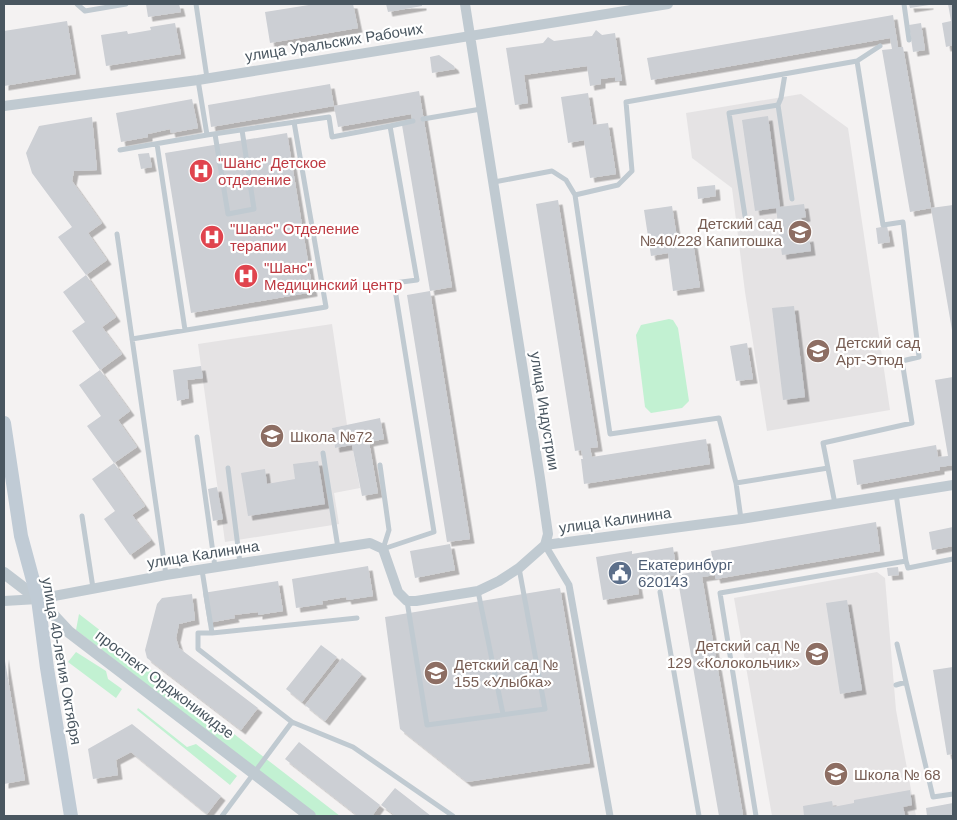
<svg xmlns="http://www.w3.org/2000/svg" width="957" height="820" font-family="Helvetica,sans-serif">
<defs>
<filter id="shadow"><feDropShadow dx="4.5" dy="4.5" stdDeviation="0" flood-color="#0004"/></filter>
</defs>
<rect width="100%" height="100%" fill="#f4f2f2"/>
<path fill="#e5e3e4" d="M801,94L848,128L890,410L767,431L745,292L732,188L692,158L686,113Z
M332,324L347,425L332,428L335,448L352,445L360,488L334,493L339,524L225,542L198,344Z
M877,572L885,578L896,710L916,816H772L734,598Z"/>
<path fill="#c2f1d2" d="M669,319L673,320L678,328L689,401L682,408L651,413L645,407L636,335L641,325Z
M79,614L340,816H317L76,630Z
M76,652L106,671L108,679L122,689L116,698L68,662Z
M138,708L187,747L196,744L237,776L230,785L137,710Z"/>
<path fill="#cccfd4" filter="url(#shadow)" d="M146,4H179L181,12L148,17Z
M315,4H353L358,28L270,43L265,12Z
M386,4H422V6L388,12Z
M909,4H929V5L910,8Z
M948,4H953V45L946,47L942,23L951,21Z
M893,15L898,47H903L931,208L910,212L882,50L892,49L890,38L651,80L647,58Z
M67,21L76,74L4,86V31Z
M175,23L181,54L106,66L101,35L127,31L128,34L151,30L150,27Z
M921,23L925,50L913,52L909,25Z
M596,30L602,35L615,33L622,81H615V77L601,79V84L590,86L587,66L524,75L528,103L515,105L506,48L543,43L548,37L554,41L592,36Z
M439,55L454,66L455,69L432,73L430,57Z
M330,84L334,106L211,127L208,105Z
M419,91L452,287L430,291L402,125L413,123L411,114L338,127L334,106Z
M588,93L593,125L608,123L616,174L590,178L584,140L568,143L561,97Z
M192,99L198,128L171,133L170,129L148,134V137L121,142L116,113Z
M768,116L780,207L804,204L806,217L801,218L804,238L809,237L811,251L782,255L776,208L755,211L742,120Z
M92,117L97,170L74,171L72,181L102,223L88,233L107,260L86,275L58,237L72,227L32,173L26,153L39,126Z
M287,133L313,292L191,313L165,153Z
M149,153L152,167L141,169L138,154Z
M715,185L716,196L698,199L697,187Z
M558,200L598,447L590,448L592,457L706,439L710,464L584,484L581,459H583L581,450L575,451L536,204Z
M953,205V330H952L931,208Z
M672,206L677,238L692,236L700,287L673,291L668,253L651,256L644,210Z
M887,226L890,242L878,244L876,228Z
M86,275L116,317L102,327L122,354L100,370L130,411L118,420L137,447L114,463L87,426L101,416L79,385L100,370L72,331L85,322L63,292Z
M430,291L470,539L447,542L407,295Z
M794,306L805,397L783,400L772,308Z
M747,343L753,379L736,381L730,346Z
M201,366L203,378L187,380L189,398L177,401L173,370Z
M953,377V465L940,467V470L857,485L853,460L936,445L938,457L948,456L935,380Z
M380,418L384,439L369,442L378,493L362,496L352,445L335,448L332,428Z
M318,461L325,504L248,516L241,473L265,469L267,484L295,479L293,464Z
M114,463L145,506L132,515L151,540L130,555L104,519L115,511L92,479Z
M217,487L223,519L213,521L208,489Z
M876,522L880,551L716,579L715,575L702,577L743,815L719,816L677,575L714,568L711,551Z
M953,527V546L932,550L929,532Z
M450,544L455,570L415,578L410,551Z
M673,547L677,575L637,582L639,594L603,600L596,557L632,551V554Z
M368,566L373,596L347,600L346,597L322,601L323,604L296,608L292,579Z
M898,567L899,575L888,576L887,568Z
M278,581L283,611L258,615V612L234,615L235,618L208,623L203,593Z
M560,588L590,763L467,782L400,729L385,617Z
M192,594L195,620L179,624L176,638L179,648L258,708L241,730L147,658L145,650L157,604L162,598Z
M847,600L862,690L840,694L826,603Z
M321,645L337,657L302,702L286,689Z
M4,655L25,780L4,784Z
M342,658L362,674L325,721L305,705Z
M953,667V754L947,755L933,670Z
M132,724L221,796L207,814L131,752L116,760L118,775L93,779L88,749Z
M299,742L380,805L372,816H358L285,759Z
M395,788L431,816H396L381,805Z
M910,790L912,805L903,807L905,815L804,816L803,806L832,801L833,807L854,803V800Z
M953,803V816H927L926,808Z"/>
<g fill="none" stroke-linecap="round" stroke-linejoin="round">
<path stroke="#c0cad1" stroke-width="5" d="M77,4L85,11L126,4
M196,4L207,78
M904,4L909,40
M857,61L880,46
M785,74L781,98L778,105L792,199
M198,80L207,135L329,117L332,137L390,126L417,280L394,283L434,532L383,549
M423,119L481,109
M390,126L413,121
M215,134L228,214L254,209L242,130
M157,144L185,330
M120,150L207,135
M494,182L552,171L566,180L575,195L610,434L719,418L736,483L741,519
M575,195L618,185L632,171L626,102L857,61L883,225L903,222L919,357L902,361L912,423L823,443L835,504
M745,216L729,113L778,105
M117,234L166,575
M132,339L326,307L294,122
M197,437L215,567
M323,453L338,548
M380,465L389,530L383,549
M228,468L240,563
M736,483L828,468
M82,516L93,588
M906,561L908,568L953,559
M202,570L212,633H198V649L292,722L353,747L453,816
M478,591L503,714
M660,592L699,816
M407,601L427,725L545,709L519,568
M212,633L357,618
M897,644L933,797L953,794
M896,685L906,682
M222,816L292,722
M756,816L720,593L906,561L896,494"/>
<path stroke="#c0cad1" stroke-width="7" d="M545,545L569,585L610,816"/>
<path stroke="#c0cad1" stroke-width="10" d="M465,4L540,478L548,534L545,545
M4,106L198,80L668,4
M4,601L38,599L166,575L370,543L383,549L398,592L407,601H416L478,591L499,581L519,568L545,545L741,519L953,485"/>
<path stroke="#c0cad1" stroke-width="12" d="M4,573L38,599L69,632L310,816"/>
<path stroke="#c0cbd5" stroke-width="14" d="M4,423L21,536L38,599L47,668L71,816"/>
</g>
<defs>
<g id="hospital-disc" transform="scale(1.25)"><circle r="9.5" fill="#e0444e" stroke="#fff"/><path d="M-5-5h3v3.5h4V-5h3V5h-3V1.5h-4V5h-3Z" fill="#fff"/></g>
<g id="school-disc" transform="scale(1.25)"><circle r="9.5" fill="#8d6e63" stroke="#fff"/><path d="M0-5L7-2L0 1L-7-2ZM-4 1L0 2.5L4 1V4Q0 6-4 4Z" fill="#fff"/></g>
<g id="civic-disc" transform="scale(1.25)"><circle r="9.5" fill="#5c6f8a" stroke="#fff"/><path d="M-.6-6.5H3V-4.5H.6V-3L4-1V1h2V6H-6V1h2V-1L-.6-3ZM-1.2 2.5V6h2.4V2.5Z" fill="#fff"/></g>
</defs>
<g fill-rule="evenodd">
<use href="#hospital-disc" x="201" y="171"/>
<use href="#school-disc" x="800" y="232"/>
<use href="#hospital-disc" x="212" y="237"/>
<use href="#hospital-disc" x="246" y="276"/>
<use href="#school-disc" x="818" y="351"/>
<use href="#school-disc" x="272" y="436"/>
<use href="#civic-disc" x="620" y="573"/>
<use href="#school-disc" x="817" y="654"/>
<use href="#school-disc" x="436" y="673"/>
<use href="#school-disc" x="836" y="774"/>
</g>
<g text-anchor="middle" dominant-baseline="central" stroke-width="4.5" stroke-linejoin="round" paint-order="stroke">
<g font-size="15" fill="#495660" stroke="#fff">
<text transform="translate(334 42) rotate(-9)">улица Уральских Рабочих</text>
<text transform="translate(545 411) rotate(81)">улица Индустрии</text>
<text transform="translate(615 520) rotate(-8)">улица Калинина</text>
<text transform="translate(203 554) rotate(-9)">улица Калинина</text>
<text transform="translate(62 661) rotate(80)">улица 40-летия Октября</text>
<text transform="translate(165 684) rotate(37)">проспект Орджоникидзе</text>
</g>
<g font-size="15" fill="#be3a42" stroke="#fff" text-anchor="start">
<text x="218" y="162">"Шанс" Детское<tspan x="218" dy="17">отделение</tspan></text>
<text x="230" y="228">"Шанс" Отделение<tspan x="230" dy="17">терапии</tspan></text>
<text x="264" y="267">"Шанс"<tspan x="264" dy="17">Медицинский центр</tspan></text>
</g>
<g font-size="15" fill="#785e54" stroke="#fff" text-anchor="start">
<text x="782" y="223" text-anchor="end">Детский сад<tspan x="782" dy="17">№40/228 Капитошка</tspan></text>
<text x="836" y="342">Детский сад<tspan x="836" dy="17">Арт-Этюд</tspan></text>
<text x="290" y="436">Школа №72</text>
<text x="800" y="645" text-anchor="end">Детский сад №<tspan x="800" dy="17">129 «Колокольчик»</tspan></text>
<text x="454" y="664">Детский сад №<tspan x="454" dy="17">155 «Улыбка»</tspan></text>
<text x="854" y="774">Школа № 68</text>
</g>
<g font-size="15" fill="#4e5e75" stroke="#fff" text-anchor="start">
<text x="638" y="564">Екатеринбург<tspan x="638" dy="17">620143</tspan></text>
</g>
</g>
<rect width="957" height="820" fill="none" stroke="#495660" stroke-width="10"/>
</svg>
